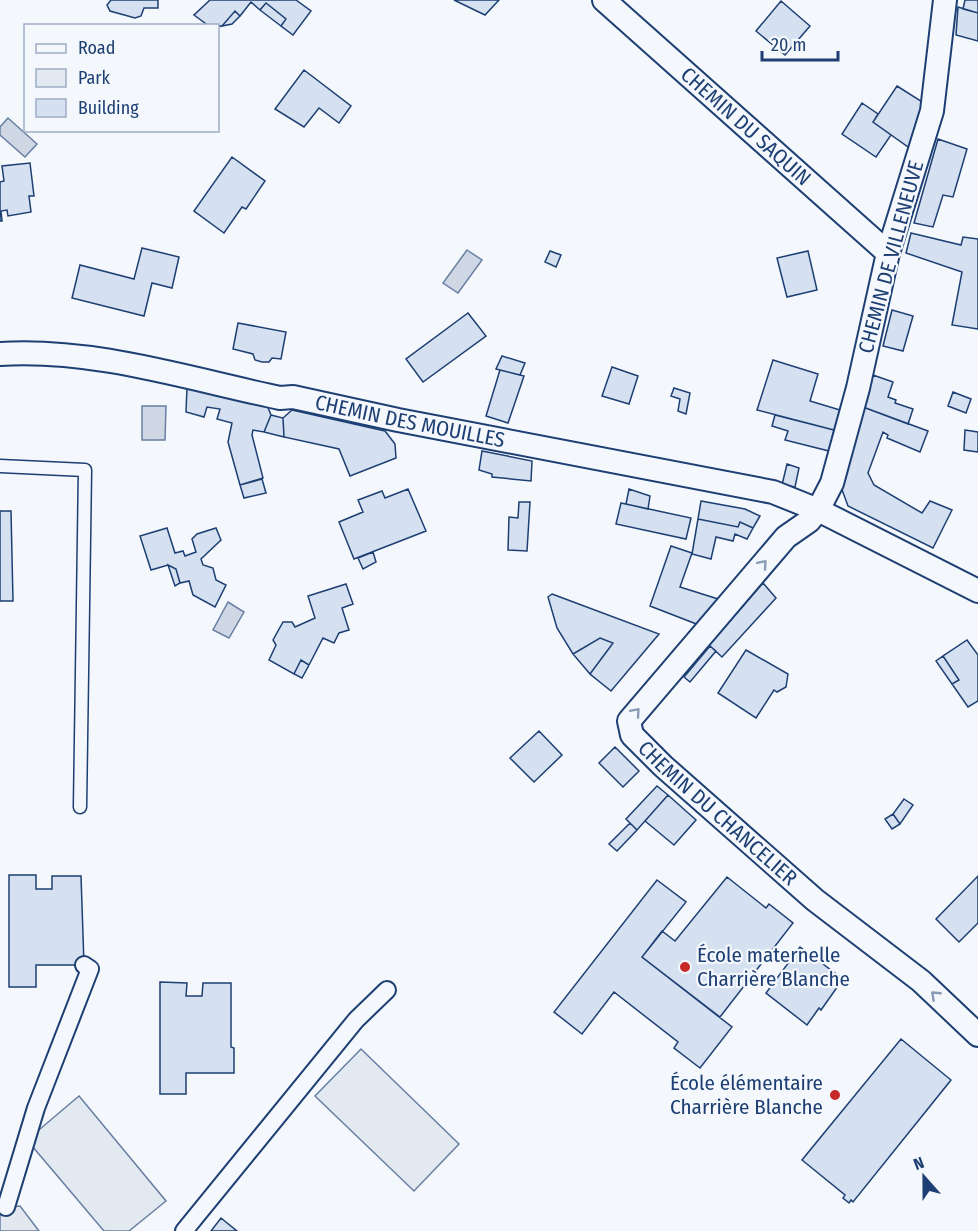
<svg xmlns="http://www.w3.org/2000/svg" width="978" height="1231" font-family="'Fira Sans Condensed',sans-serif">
<rect width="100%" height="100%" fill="#f4f7fb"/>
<path fill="#e3e9f0" stroke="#687fa3" stroke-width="1.5" d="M361,1049L459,1144L414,1191L315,1096Z
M79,1096L166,1201L129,1231H104L27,1140Z"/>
<path fill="#e3e8f0" stroke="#687fa3" stroke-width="1.5" d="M20,1206L39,1231H0V1208Z"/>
<path fill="#cfd7e4" stroke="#687fa3" stroke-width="1.5" d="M8,118L37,144L25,157L0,135V127Z
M467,250L482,260L458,293L443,283Z
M142,406H166L165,440H142Z
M228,602L244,612L229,638L213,630Z"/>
<path fill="#d5e0f0" stroke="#1d3f73" stroke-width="1.5" d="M111,0H158V8H144L141,16L135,18L110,11L107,5Z
M210,0H296L311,11L293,35L281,26L286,19L266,3L260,10L251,2L240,16L235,11L222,26H209L194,15Z
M454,0H499L485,15Z
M965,0H978V13L963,9Z
M781,1L810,26L785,55L756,31Z
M266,3L286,19L281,26L260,10Z
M958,7L978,13V41L956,35Z
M235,11L240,16L232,24L222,26Z
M304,70L351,106L339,123L319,108L304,127L275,109Z
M897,86L924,103L911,149L873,122Z
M862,103L878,114L873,122L891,135L876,157L842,134Z
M938,139L967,149L953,197L943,195L933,227L914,223Z
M232,157L265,181L246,209L242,207L224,233L194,211Z
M30,163L34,196H29L31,212L8,216L7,210L1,211L2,221H0V182L4,181L2,166Z
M911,233L961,245L963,237L978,239V329L952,325L962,272L906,253Z
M142,248L179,257L172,288L152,283L144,316L72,298L80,265L134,279Z
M550,251L561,255L556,267L545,262Z
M808,251L817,290L787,297L777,258Z
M892,310L913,316L903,351L883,346Z
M468,313L486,336L423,382L406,359Z
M238,323L286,332L281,359L272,358L269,362H262L255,360L253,354L233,349Z
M502,356L525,363L520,375L496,369Z
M773,360L818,374L810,401L840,410L834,430L757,410Z
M612,367L638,376L629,404L602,396Z
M500,370L524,376L508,423L486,416Z
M873,375L893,382L888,397L896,400L895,403L913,409L908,424L863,407Z
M187,387L267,405L271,415L264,432L253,430L252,435L263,478L240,485L228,442L232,423L217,419L220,409L207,407L204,417L186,412Z
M674,388L690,393L686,414L678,411L680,399L671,396Z
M953,392L971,399L966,413L948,406Z
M863,407L928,431L920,452L887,438L888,435L883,432L868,473L874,485L922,513L930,501L952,510L933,548L848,506L841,487Z
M292,410L385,431L395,444L396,458L350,476L339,449L284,437L283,418Z
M271,415L283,418L284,437L264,432Z
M775,415L834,430L829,451L785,440L788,431L772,426Z
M965,430L978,432V452L964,450Z
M482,451L532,461L531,481L492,477V474L479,470Z
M787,464L799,468L795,487L782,485Z
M262,479L266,493L244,498L240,485Z
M408,489L426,531L354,559L339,522L363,512L358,500L382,491L385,498Z
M629,489L650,496L648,509L626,504Z
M701,501L745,509L760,516L753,528L740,522L738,527L698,519Z
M519,502H530L527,551L508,550L509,517L518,518Z
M621,503L691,518L686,539L616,524Z
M0,511H11L13,601H0Z
M698,519L738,527L740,522L753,528L747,539L735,534L733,541L716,537L711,559L692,554Z
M167,528L175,553L183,551L185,556L196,552L192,539L197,534L216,528L221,540L201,559L203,565L213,568L216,580L226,585L215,607L193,595L189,581L180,583L176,569L168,565L151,570L140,536Z
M671,546L692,553L680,587L718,599L699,625L650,606Z
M373,552L376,562L363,569L358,558Z
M168,565L176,569L180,583L175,586Z
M763,583L776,598L722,657L709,645Z
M346,584L353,604L342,608L349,630L339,633L334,643L323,638L309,665L301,660L294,674L269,660L276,645L273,640L283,622H292L295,627L315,618L308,596Z
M552,594L659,634L611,691L590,674L613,643L600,638L573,654L557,628L548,597Z
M600,638L613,643L590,674L573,654Z
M967,640L978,655V701L968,707L952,684L959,680L943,656Z
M710,646L716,651L690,682L684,677Z
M746,650L788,674L786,687L777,692L774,690L756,718L718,693Z
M943,656L959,680L952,684L936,661Z
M301,660L309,665L302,678L294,674Z
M539,731L562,755L534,782L510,758Z
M615,747L639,771L623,787L599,763Z
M657,786L668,795L637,830L626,819Z
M668,795L696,820L674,845L645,821Z
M904,799L913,805L900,824L893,814Z
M893,814L900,824L892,829L885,819Z
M630,823L637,830L617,851L609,844Z
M9,875H36V889H52V876H81L84,965H36V987H9Z
M978,876V923L959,942L936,919Z
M727,877L766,908L769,904L793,923L720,1017L642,957L662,931L675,941Z
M657,880L686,902L642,957L732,1027L700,1068L674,1048L678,1042L614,992L582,1034L554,1012Z
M800,947L843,979L821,1010L819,1008L807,1025L766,993Z
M160,982L187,983L186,996H202L203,983H231V1047L234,1048V1073H186V1094H160Z
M901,1039L951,1080L853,1202L851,1200L849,1203L843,1198L845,1195L802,1160Z
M221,1218L237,1231H211Z"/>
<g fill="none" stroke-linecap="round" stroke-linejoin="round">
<g stroke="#1d3f73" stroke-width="15">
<path id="service" d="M0,466L85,470L80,807"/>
</g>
<g stroke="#1d3f73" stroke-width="20">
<path id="pedestrian" d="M6,1207L36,1108L90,969L84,965
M184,1231L356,1020L387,990"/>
</g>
<g stroke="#1d3f73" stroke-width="26">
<g id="minor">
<path id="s1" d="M604,0L888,253"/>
<path id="s2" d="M945,0L932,111L888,253L858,388L832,483L818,510L809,521L786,537L629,721L632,735L663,766L815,900L921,981L978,1035"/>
<path id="s3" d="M0,354C94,348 189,379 280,398L293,397L398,420L773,492L818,510L978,591"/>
</g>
</g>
<use href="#service" stroke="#f4f7fb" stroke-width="12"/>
<use href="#pedestrian" stroke="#f4f7fb" stroke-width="16"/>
<use href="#minor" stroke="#f4f7fb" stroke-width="22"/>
</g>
<defs><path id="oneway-chevron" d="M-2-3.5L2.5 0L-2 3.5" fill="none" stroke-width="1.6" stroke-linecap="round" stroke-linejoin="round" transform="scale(1.5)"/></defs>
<g stroke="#889bb7">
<use href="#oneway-chevron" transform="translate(763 564) rotate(-49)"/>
<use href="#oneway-chevron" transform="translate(636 712) rotate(-49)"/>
<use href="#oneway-chevron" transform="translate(935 995) rotate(-137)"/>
</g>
<g fill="#c62828" stroke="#f4f7fb" stroke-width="2">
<circle cx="685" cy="967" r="6"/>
<circle cx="835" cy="1095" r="6"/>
</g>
<g text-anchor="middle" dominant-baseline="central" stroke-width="4.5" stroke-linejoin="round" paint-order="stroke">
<g font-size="21" fill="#1d3f73" stroke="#f4f7fb">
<text stroke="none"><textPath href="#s1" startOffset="190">CHEMIN DU SAQUIN</textPath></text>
<text transform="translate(891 257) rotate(-75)">CHEMIN DE VILLENEUVE</text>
<text stroke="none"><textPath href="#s3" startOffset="417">CHEMIN DES MOUILLES</textPath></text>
<text stroke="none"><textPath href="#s2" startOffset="942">CHEMIN DU CHANCELIER</textPath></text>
</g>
<g font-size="21" fill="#1d3f73" stroke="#f4f7fb" text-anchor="start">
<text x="697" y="955">École maternelle<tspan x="697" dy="24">Charrière Blanche</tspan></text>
<text x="823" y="1083" text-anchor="end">École élémentaire<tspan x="823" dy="24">Charrière Blanche</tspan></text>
</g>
</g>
<rect x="24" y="24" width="195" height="108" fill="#f4f7fb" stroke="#9eadc5" stroke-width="1.5"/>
<rect x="36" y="44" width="30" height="9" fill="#f4f7fb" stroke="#9eadc5" stroke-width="1.5"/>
<text x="78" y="54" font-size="18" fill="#1d3f73">Road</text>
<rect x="36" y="69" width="30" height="18" fill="#e3e9f0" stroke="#9eadc5" stroke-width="1.5"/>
<text x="78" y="84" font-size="18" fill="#1d3f73">Park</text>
<rect x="36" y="99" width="30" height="18" fill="#d5e0f0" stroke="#9eadc5" stroke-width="1.5"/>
<text x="78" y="114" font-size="18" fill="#1d3f73">Building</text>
<g transform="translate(924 1177) rotate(339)" stroke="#f4f7fb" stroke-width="4.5" paint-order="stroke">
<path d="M0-4.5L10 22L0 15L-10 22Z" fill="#1d3f73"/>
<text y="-9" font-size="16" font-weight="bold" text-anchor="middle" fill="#1d3f73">N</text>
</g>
<path d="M762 51v9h76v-9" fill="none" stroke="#1d3f73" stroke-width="3"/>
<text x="771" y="51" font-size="18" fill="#1d3f73" stroke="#f4f7fb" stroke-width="4.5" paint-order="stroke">20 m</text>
</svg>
